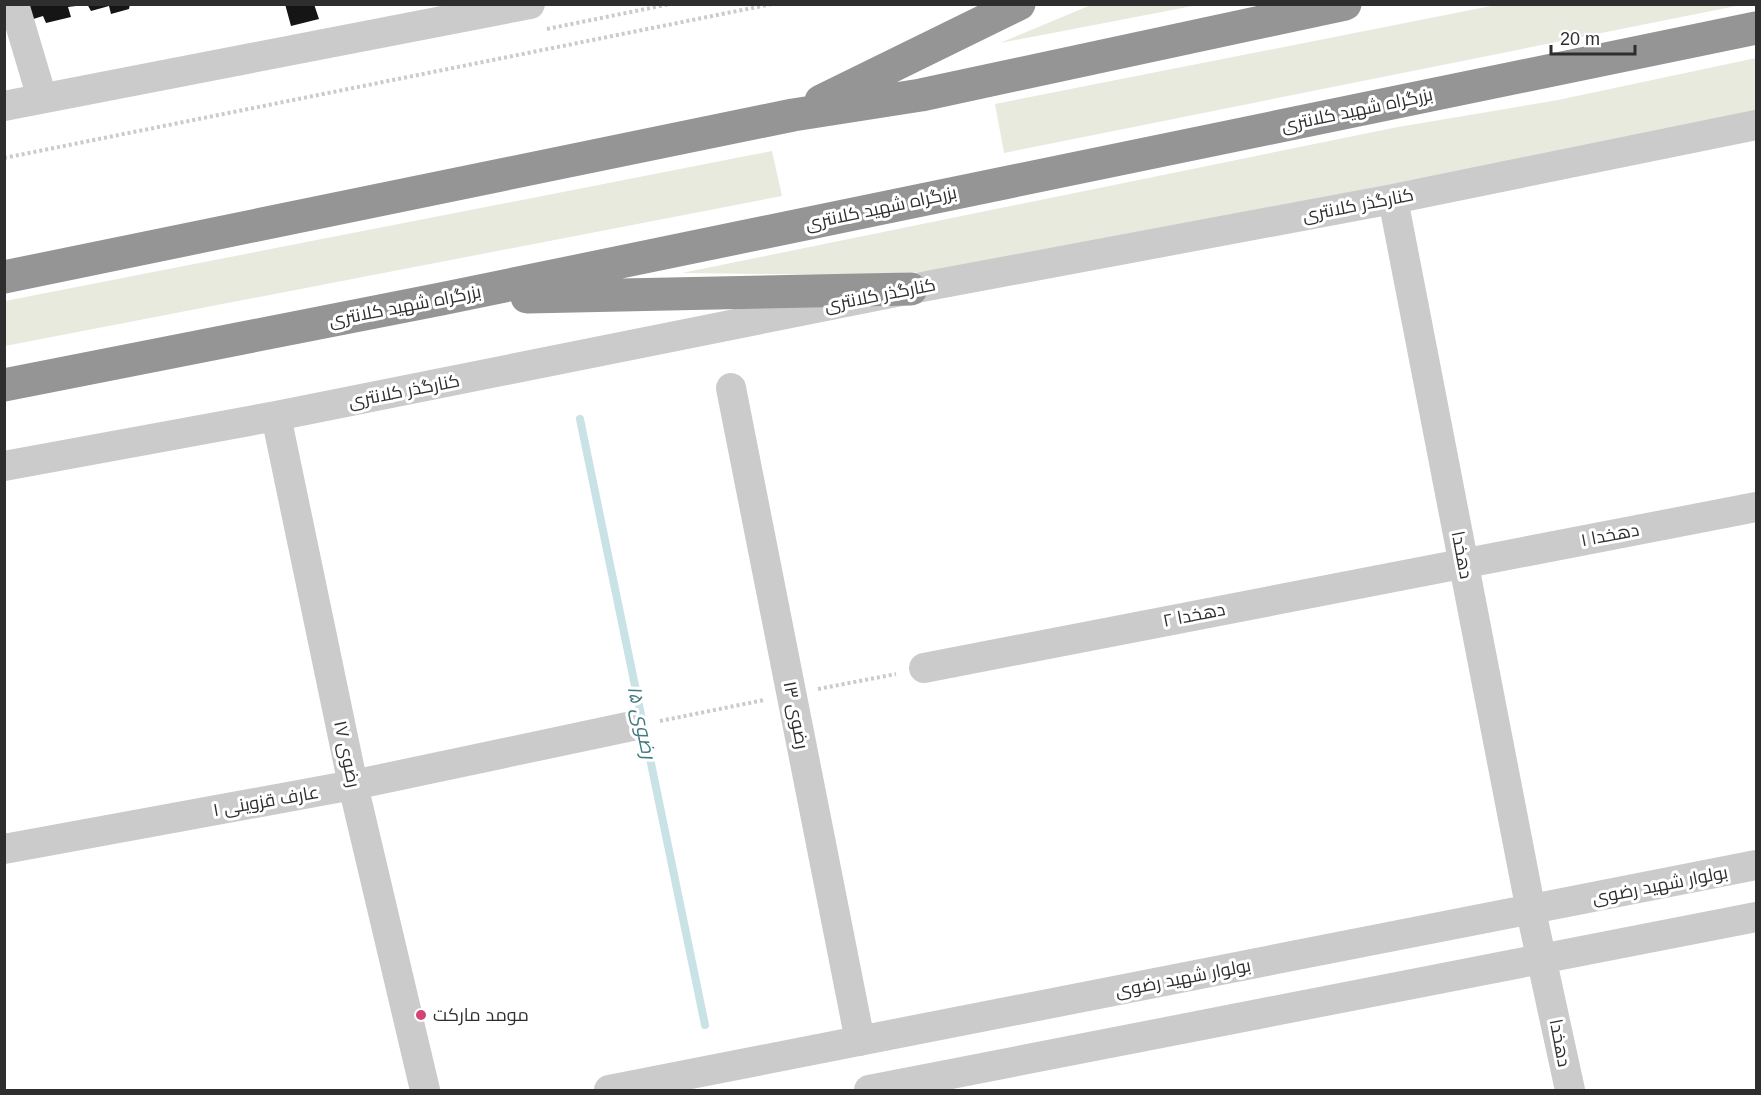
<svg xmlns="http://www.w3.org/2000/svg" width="1761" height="1095" font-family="Helvetica,Cairo,sans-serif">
<rect width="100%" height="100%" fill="#fff"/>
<path fill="#e7eadd" d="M1091,5V4L1198,5L1000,43Z
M1496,5H1741L1004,153L995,104Z
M1756,58V114L940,271L853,275L682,273L1398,127L1558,100Z
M772,151L782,196L5,346V301Z"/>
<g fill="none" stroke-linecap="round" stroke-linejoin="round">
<path stroke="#c9e2e6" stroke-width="8" d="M580,419L705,1025"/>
</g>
<path fill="#151515" d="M22,4H76V6L68,7L71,17L46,23L43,16L27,21Z
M87,4H130L129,9L111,14L109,6L91,11Z
M285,4H314L319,19L291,26Z"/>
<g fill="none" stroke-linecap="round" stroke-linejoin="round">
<path stroke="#cbcbcb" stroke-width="4" stroke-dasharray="3 3" stroke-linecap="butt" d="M547,29L670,4
M4,158L772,4
M818,689L896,674
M660,721L764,700"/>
<path stroke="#cbcbcb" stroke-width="30" d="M14,4L42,98
M4,106L530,4
M1393,199L1531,911L1570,1090
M731,388L860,1041
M276,416L353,785L425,1090
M4,466L276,416L911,289L1393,199L1756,125
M924,668L1756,507
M4,849L353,785L632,726
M609,1090L1756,865
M869,1090L1756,917"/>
<path stroke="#959595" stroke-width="33" d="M821,101L1019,4
M4,277L793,115L921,95L1345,4
M527,297L911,289
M4,385L441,299L1756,28"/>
</g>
<circle fill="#d14475" stroke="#fff" stroke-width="2" cx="421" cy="1015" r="6"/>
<g text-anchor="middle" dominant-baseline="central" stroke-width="6" stroke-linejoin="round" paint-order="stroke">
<g font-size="18" fill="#2e2e2e" stroke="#fff">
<text transform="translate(1357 110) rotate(-12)">بزرگراه شهید کلانتری</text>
<text transform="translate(1358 205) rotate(-11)">کنارگذر کلانتری</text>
<text transform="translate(881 208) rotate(-12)">بزرگراه شهید کلانتری</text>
<text transform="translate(880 295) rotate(-11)">کنارگذر کلانتری</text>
<text transform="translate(405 306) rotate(-11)">بزرگراه شهید کلانتری</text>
<text transform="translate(404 391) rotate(-11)">کنارگذر کلانتری</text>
<text transform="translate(1610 535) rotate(-11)">دهخدا ۱</text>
<text transform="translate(1462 555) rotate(79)">دهخدا</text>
<text transform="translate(1194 615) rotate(-11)">دهخدا ۲</text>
<text transform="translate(796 715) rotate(79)">رضوی ۱۳</text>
<text transform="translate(347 754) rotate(78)">رضوی ۱۷</text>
<text transform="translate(266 801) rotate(-10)">عارف قزوینی ۱</text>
<text transform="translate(1660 885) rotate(-11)">بولوار شهید رضوی</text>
<text transform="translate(1183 978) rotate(-11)">بولوار شهید رضوی</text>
<text transform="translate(1560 1043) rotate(79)">دهخدا</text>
</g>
<g font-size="18" fill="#2e2e2e" stroke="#fff" text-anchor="start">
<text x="433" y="1015">مومد مارکت</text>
</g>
<g font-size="20" font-style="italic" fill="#427a81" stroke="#fff">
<text transform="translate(642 722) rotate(78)">رضوی ۱۵</text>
</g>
</g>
<rect width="1761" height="1095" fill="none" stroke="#2e2e2e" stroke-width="12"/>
<path d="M1551 45v9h84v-9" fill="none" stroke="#2e2e2e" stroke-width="3"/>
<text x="1560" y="45" font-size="18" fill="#2e2e2e" stroke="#ffffff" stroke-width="4.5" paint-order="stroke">20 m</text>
</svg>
